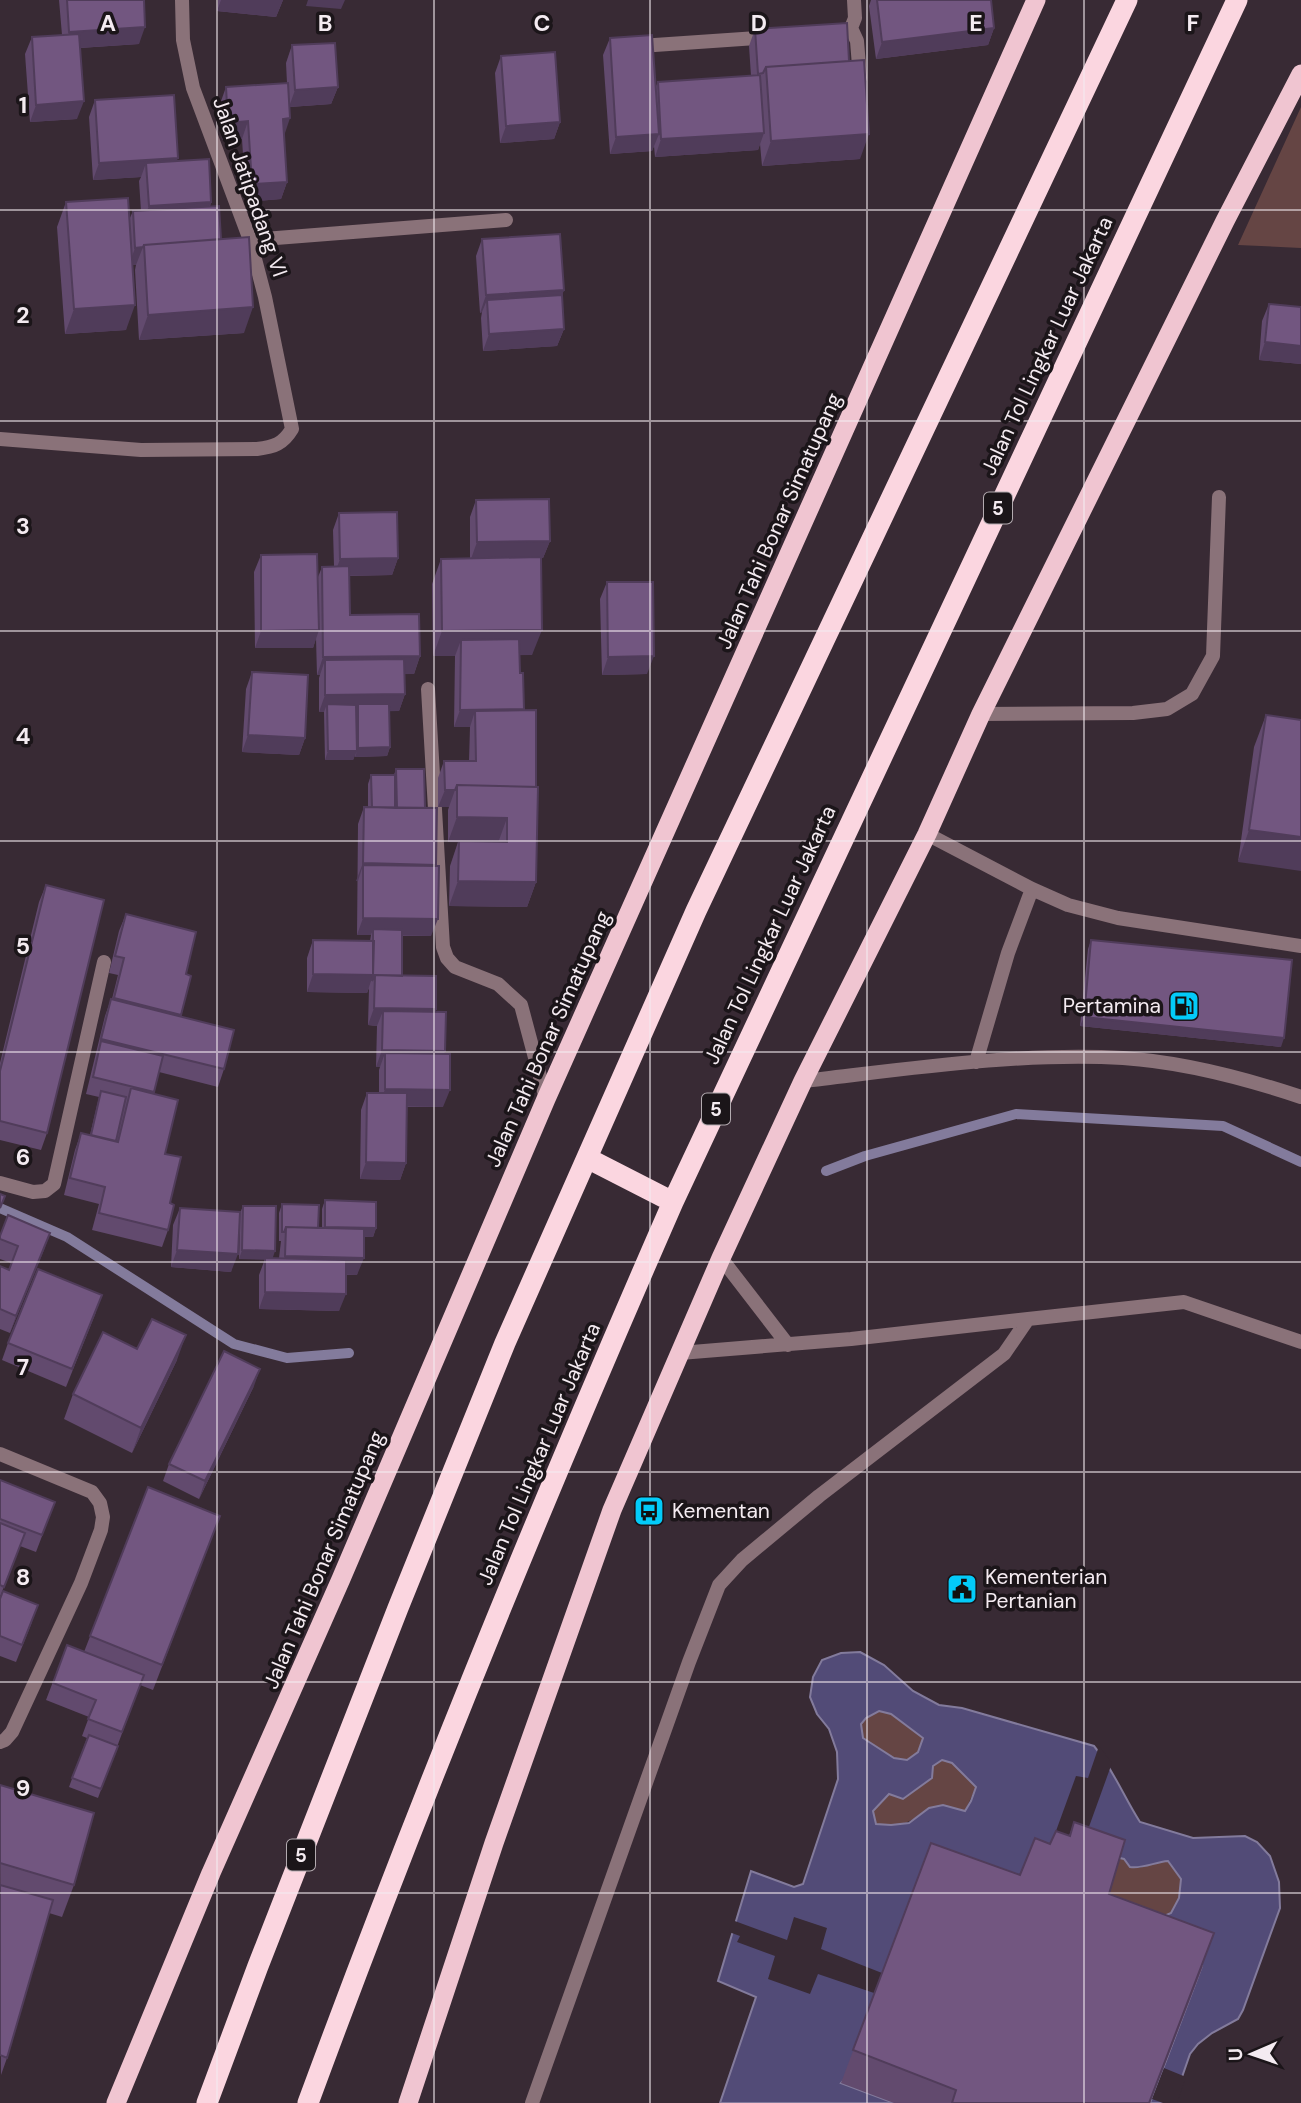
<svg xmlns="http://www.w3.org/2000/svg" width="1301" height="2103" font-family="'DM Sans',sans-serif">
<rect width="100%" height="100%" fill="#382a34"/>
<path fill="#654544" d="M1301,107V248L1238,245Z
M879,1711L891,1714L923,1738L918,1752L907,1760L894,1758L863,1738L861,1724L866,1718Z
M942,1760L952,1763L976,1787L965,1811L929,1808C908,1824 904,1826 876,1824L873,1811L889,1794L903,1799L932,1778L933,1766Z
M1111,1856L1124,1859L1130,1867L1139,1868L1160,1861H1168L1181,1879L1179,1898L1171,1914L1144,1925L1100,1917Z"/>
<path fill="#524b77" stroke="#837b9c" stroke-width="2" fill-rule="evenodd" d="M860,1652L884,1665L913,1691L939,1705L962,1708L1094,1746C1113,1769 1124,1797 1140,1822L1193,1838L1245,1836L1257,1842L1270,1856L1279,1882L1280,1908L1243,2010L1238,2019L1212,2033L1198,2044L1190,2054L1173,2103H1150L1202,1966L1144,1925L1171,1913L1179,1898L1181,1879L1168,1861C1155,1862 1143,1869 1130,1867L1124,1859L1111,1856L1009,1907L841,2083L894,2103H720L756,1997L718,1981L751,1871L794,1887L803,1884L838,1779L837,1752L829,1729L817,1714L810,1697L813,1677L822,1660L841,1653ZM879,1711L891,1714L923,1738L918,1752L907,1760L894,1758L863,1738L861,1724L866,1718ZM942,1760L952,1763L976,1787L971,1801L965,1811L943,1805L929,1808L909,1823L891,1825L876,1824L873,1811L889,1794L903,1799L932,1778L933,1766Z"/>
<path fill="#382a34" d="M1099,1746L1112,1763L1077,1860L1044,1864L1076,1776L1088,1778Z
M794,1917L827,1928L821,1949L882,1973L874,1993L818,1974L810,1994L768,1979L775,1956L737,1942L740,1936L729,1932L732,1920L787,1940Z
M1164,2068L1186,2077L1177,2103H1163L1152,2099Z"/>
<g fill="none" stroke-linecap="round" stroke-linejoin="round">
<path stroke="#837b9c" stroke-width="10" d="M826,1171L865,1156L1016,1114L1223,1126L1301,1162
M0,1208L67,1237L234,1344L287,1358L349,1353"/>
<path stroke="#8a7279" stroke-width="14" d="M981,714L1133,713L1167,709L1192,694L1213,656L1219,497
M927,834L1032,889L1068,905L1118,918L1301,946
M976,1062L1008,953L1032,889
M803,1081C907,1069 1019,1052 1123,1058C1184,1062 1244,1078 1301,1097
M721,1258L788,1345
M680,1353L851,1339L1028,1319
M532,2103L689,1662L719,1585L742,1560L819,1496L1004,1354L1028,1319L1184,1302L1301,1342"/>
<path stroke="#8a7279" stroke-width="14" d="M851,28L857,41L860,78
M830,33L841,32L851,28L855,18L854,0
M640,46L771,37
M250,240L506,220
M0,439L141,450L257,449C274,447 283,444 292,429L265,297L250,240L193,88L183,40L182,0
M428,689L443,947L447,958L455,967L498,984L521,1005L546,1099
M0,1183L33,1192L45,1191L54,1184L104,962
M0,1454L92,1492L100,1503L103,1517L101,1530L81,1583L12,1732L5,1740L0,1742"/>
<path stroke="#f0c5d1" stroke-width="19" d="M116,2103L211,1873L341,1579L546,1099L1036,0
M408,2103L494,1843L612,1510L721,1258L803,1081L927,834L981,714L1225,221L1301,74"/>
<path stroke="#fbd6e0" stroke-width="21" d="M587,1158L673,1202
M207,2103L258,1966L398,1608L505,1343L696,911L1127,0
M308,2103C420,1799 543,1499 673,1202L1237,0"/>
</g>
<path fill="#624a6e" d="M59,0H144L139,44L80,48L77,119L30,122L25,54L32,37L62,35Z
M218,0H283L276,17L217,11Z
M871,0H991L994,28L988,45L876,59L869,6Z
M755,29L849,61L860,159L762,166L760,144L758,150L655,157L654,146L652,151L610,154L603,55L610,38L655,88L658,82L751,76L749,46Z
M292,45L338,87L331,104L290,107L284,136L287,182L281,199L246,202L242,139L222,140L220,104L226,87L287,83L286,63Z
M501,56L560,122L554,139L500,143L495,73Z
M95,100L176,161L211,202L210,207L221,239L244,333L139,340L135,270L136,265H133L126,330L65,334L57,227L66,202L129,220L133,211H141L139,181L141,177L93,180L89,117Z
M482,239L564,290L562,295L564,329L557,346L483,351L481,318L482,312L480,313L476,256Z
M1269,304L1301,307V364L1259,360L1262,321Z
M476,500L550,541L543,558H541L532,655H519L520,673L536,882L527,907L449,906L450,866L458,842H448V810L449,807H438V778L444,761H469L470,727H454L455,656H433L432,584L441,559H470V517Z
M339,513L398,558L392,575L349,576L350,615L420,656L414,674H405V694L399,711H389L390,747L387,756L355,757V755L353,760H325L324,712H319V678L320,675H317L316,638L313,648H255L254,572L261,555L318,577L322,567L334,566L333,530Z
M607,582L647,674L602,675L600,599Z
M252,672L305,738L299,755L242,752L246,689Z
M1266,715L1301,720L1238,862L1254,747Z
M396,769L425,808L436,865L431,936H402V976L436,1009L435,1012L444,1054L443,1107H407L406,1163L400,1180L360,1179L361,1110L367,1093H379V1070L380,1067H376L377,1026L368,1025L369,988L367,993L307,992V958L313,940L370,941L371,935H357L358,824L364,807H368V784L371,775H394Z
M46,885L47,1133L41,1150L0,1140V1063L39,902Z
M126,914L186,974L191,976L181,1016L224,1069L218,1087L159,1072L154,1094L165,1154L170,1203L168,1230L162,1247L92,1230L99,1204L64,1195L75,1150L81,1133L90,1135L99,1097L86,1094L105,1016L111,999H112L118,975L109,973L119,931Z
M1091,940L1281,1047L1080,1026L1088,949Z
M325,1200L376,1228L373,1237H364L357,1275H346L339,1311L259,1309V1275L265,1259H239L240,1224L231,1272L171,1267L173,1225L180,1208L240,1213L243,1206L272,1258H279L281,1241H279V1213L282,1204L318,1228H322V1209Z
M50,1233L10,1333L0,1329V1266L9,1270L11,1263L0,1259V1236Z
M96,1312L66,1387L2,1360L8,1343Z
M137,1349L177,1360L132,1453L64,1419L73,1394Z
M254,1386L199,1499L163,1481L169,1464Z
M0,1480L55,1502L36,1552L20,1546L0,1597Z
M148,1487L220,1516L153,1690L140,1685L98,1798L69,1787L87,1738L82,1736L89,1717L46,1700L67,1645L84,1652Z
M0,1599L32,1622L16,1662L0,1656Z
M0,1785L74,1885L62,1917L49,1913L7,2058L1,2075Z
M1074,1822L1109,1894L1203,1966L1150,2103H894L841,2083L931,1843L1020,1875L1050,1844L1069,1836Z"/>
<path fill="#503c5a" d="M221,0H283L276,17L217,11Z
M308,0H345L341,9L306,6Z
M145,27L139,44L63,49L69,32Z
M994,28L988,45L876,59L882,42Z
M338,87L331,104L289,107L295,90Z
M84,101L77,119L30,122L36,105Z
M290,118L284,136L283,119Z
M248,121L242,139L222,140L228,123Z
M560,122L554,139L500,143L506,126Z
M764,133L758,150L655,157L661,139Z
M659,134L652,151L610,154L616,137Z
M869,134L860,159L762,166L771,141Z
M178,158L171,175L146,163L141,177L93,180L99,163Z
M287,182L281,199L246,202L252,184Z
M211,202L205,219L142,223L149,206Z
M143,247L136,265H129L135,248Z
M564,290L557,308L487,300L482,312L480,313L486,295Z
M135,305L126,330L65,334L74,309Z
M253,307L244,333L139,340L148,315Z
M564,329L557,346L483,351L489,334Z
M1265,342L1301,346V364L1259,360Z
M550,541L543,558L471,559L477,542Z
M398,558L392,575L334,576L340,559Z
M319,630L313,648H255L261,631Z
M542,630L532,655L461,656V640L455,656H433L442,631Z
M420,656L414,674L325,675V660L320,675H317L323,657Z
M654,656L647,674L602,675L608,657Z
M405,694L399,711L358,712V704L355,712L327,704L324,712H319L325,695Z
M524,709L518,726L475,711L470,727H454L460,710Z
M248,735L305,738L299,755L242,752Z
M390,747L387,756L355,757L358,748Z
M328,751H357L353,760H325Z
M445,790H455L449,807H438Z
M457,817L507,818L498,843L448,842Z
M1249,830L1301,837V871L1238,862Z
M363,863L436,865L430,882L363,865L358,881H356Z
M458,881L536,882L527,907L449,906Z
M363,918L438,919L431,936L373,935V929L371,935H357Z
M313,974L373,975L367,993L307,992Z
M374,1008L436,1009L429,1026L383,1011L377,1026L368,1025Z
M1084,1017L1284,1038L1281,1047L1080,1026Z
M382,1050L445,1051L439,1068L385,1053L380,1067H376Z
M385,1089L450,1090L443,1107L379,1106Z
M366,1162L406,1163L400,1180L360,1179Z
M325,1227L376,1228L373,1237L321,1236Z
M50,1233L44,1250L10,1333L16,1316Z
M177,1250L238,1254L231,1272L171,1267Z
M242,1250L275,1251L272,1260L239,1259Z
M285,1256L364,1258L357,1275L279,1273Z
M265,1292L346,1294L339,1311L259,1309Z
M186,1335L177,1360L132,1453L141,1428Z
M260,1369L254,1386L199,1499L205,1481Z"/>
<path fill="#725680" stroke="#503c5a" stroke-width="2" d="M67,0H144L145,27L69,32Z
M877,0H991L994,28L882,42Z
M847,23L849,61L766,67L763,73L758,74L755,29Z
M79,34L84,101L36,105L32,37Z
M652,35L659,134L616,137L610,38Z
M335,43L338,87L295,90L292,45Z
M555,52L560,122L506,126L501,56Z
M864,60L869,134L771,141L766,67Z
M760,75L764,133L661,139L658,82Z
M288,83L290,118L283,119L287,182L252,184L248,121L228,123L226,87Z
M174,95L178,158L99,163L95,100Z
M209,159L211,202L149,206L146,163Z
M128,198L135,305L74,309L66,202Z
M219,206L221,239L144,245L143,247L135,248L133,211Z
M560,234L564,290L486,295L482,239Z
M249,237L253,307L148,315L144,245Z
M562,295L564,329L489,334L487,300Z
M1269,304L1301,307V346L1265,342Z
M549,499L550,541L477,542L476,500Z
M397,512L398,558L340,559L339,513Z
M317,554L319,630L261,631V555Z
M541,557L542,630L442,631L441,559Z
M349,566L350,615L419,614L420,656L323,657L322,567Z
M607,582H653L654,656L608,657Z
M519,639L520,673H523L524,709L460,710L461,640Z
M404,659L405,694L325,695V660Z
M252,672L308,675L305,738L248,735Z
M327,704L356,705L357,751H328Z
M358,704H389L390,747L358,748Z
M536,710V787L457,785L455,790H445L444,761H476L475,711Z
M1266,715L1301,720V837L1249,830Z
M396,769H424L425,808H397Z
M371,775H395V808L372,807Z
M457,785L538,787L536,882L458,881L459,841L507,842V818L457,817Z
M364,807L437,808L436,865L363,863Z
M363,865L439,866L438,919L363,918Z
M46,885L104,900L47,1133L0,1121V1071Z
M126,914L196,932L186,974L191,976L181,1015L114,998L124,958L115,956Z
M373,929L402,930V976L375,975L372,981L373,975Z
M313,940L374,941L373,975L313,974Z
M1091,940L1292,960L1284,1038L1084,1017Z
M375,975L436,976V1009L374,1008Z
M111,999L234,1030L224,1069L101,1039Z
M383,1011L446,1012L445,1051L382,1050Z
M101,1041L163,1056L154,1092L93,1077Z
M385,1053L450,1054V1090L385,1089Z
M131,1088L178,1100L165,1154L181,1157L170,1203L174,1205L168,1230L99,1213L105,1187L70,1178L81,1133L118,1142Z
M101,1091L126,1097L116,1141L91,1135Z
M367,1093H407L406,1163L366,1162Z
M0,1194L5,1196L0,1208Z
M325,1200L376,1202V1228L325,1227Z
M282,1204L319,1205L318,1228L286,1227L284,1232H282Z
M243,1206H276L275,1251L242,1250Z
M180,1208L240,1212L238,1254L177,1250Z
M8,1215L50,1233L16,1316L0,1309V1266L9,1270L18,1246L0,1239V1236Z
M286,1227L364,1229V1258L285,1256Z
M265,1258L346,1260V1294L265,1292Z
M38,1269L102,1295L72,1369L8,1343Z
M152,1319L186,1335L141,1428L73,1394L103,1332L137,1349Z
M224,1351L260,1369L205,1481L169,1464Z
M0,1480L55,1502L42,1535L0,1519Z
M148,1487L220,1516L162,1665L90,1636Z
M0,1523L25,1533L4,1587L0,1585Z
M3,1591L38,1605L22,1645L0,1636V1599Z
M67,1645L144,1675L122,1732L88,1719L96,1700L53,1683Z
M89,1735L118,1746L101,1789L72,1778Z
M0,1785L94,1813L74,1885L0,1863Z
M1074,1822L1125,1840L1109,1894L1214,1933L1149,2103H952L956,2090L853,2050L931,1843L1020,1875L1035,1838L1050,1844L1056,1831L1070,1836Z
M0,1885L53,1900L7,2058L0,2055Z"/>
<path fill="none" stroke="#f4ebf1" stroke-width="2" stroke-opacity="0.55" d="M217,0V2103M434,0V2103M650,0V2103M867,0V2103M1084,0V2103M0,210H1301M0,421H1301M0,631H1301M0,841H1301M0,1052H1301M0,1262H1301M0,1472H1301M0,1682H1301M0,1893H1301"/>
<defs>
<g id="fuel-square" transform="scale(1.575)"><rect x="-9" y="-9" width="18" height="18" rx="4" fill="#03cbf9" stroke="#1b1519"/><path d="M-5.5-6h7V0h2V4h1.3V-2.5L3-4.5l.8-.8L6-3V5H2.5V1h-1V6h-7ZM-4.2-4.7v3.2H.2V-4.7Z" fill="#111"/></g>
<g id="bus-square" transform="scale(1.575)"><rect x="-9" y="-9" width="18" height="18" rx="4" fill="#03cbf9" stroke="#1b1519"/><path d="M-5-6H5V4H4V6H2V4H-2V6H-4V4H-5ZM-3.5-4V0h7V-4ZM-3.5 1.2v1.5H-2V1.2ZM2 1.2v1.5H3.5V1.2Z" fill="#111"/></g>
<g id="civic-square" transform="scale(1.575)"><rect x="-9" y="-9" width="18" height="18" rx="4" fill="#03cbf9" stroke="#1b1519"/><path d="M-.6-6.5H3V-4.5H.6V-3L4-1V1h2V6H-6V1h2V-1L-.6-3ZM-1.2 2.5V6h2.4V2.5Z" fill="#111"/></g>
</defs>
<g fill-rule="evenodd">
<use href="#fuel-square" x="1184" y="1006"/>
<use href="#bus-square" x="649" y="1511"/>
<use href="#civic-square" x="962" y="1589"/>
</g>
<g text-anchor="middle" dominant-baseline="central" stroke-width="7" stroke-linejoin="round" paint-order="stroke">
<g fill="#1b1519" stroke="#b3abb0" stroke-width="2">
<rect x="984" y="492.5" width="28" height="31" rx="5"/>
<rect x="702" y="1093.5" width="28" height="31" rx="5"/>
<rect x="287" y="1839.5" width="28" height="31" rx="5"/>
</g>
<g font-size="19" font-weight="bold" fill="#f4ebf1">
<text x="998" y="508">5</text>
<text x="716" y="1109">5</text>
<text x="301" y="1855">5</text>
</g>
<g font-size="21" fill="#f4ebf1" stroke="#1b1519">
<text transform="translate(250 187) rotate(71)">Jalan Jatipadang VI</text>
<text transform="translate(1047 346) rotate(-65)">Jalan Tol Lingkar Luar Jakarta</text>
<text transform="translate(779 521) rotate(-66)">Jalan Tahi Bonar Simatupang</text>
<text transform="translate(770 935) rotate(-65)">Jalan Tol Lingkar Luar Jakarta</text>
<text transform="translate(548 1039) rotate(-66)">Jalan Tahi Bonar Simatupang</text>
<text transform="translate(539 1454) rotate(-67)">Jalan Tol Lingkar Luar Jakarta</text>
<text transform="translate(324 1560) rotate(-67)">Jalan Tahi Bonar Simatupang</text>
</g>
<g font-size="21" fill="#f4ebf1" stroke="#1b1519" text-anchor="start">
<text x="1161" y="1006" text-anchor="end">Pertamina</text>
<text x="672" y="1511">Kementan</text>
<text x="985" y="1577">Kementerian<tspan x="985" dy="24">Pertanian</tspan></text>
</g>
</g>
<g font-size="23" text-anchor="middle" font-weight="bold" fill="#f4ebf1" stroke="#1b1519" stroke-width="7" stroke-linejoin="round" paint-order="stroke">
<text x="108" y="31">A</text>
<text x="325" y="31">B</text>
<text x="542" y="31">C</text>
<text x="759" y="31">D</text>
<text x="976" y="31">E</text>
<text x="1193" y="31">F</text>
<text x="23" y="113">1</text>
<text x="23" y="323">2</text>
<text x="23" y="534">3</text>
<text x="23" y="744">4</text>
<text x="23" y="954">5</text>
<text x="23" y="1165">6</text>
<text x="23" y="1375">7</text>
<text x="23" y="1585">8</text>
<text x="23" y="1796">9</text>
</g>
<g transform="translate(1252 2054) rotate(268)" stroke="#1b1519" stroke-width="5" paint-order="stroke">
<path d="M0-5L12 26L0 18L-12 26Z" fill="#f4ebf1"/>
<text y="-10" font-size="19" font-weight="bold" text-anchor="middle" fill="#f4ebf1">U</text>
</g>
</svg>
